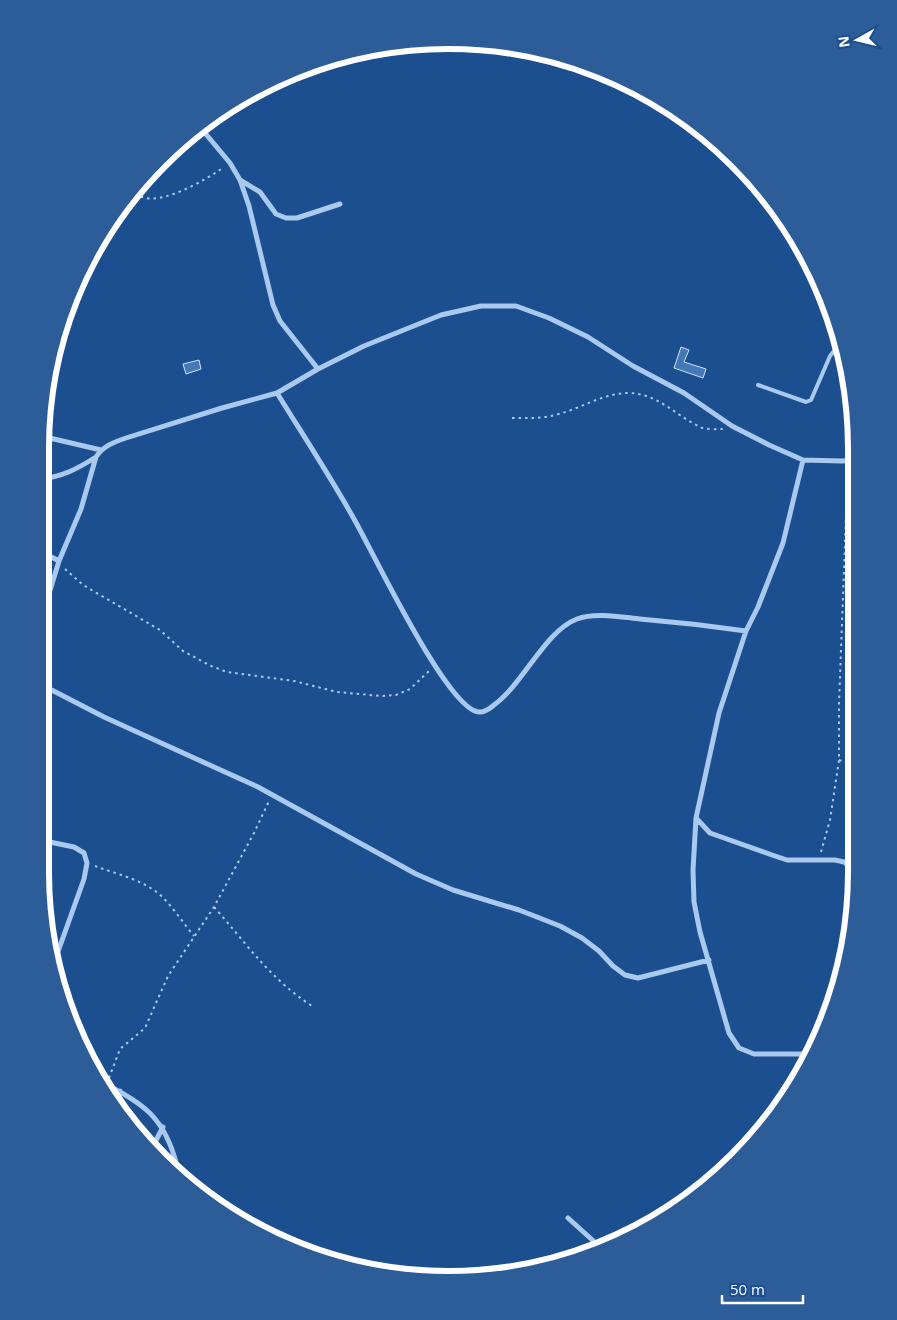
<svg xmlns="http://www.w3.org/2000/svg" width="897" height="1320" font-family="'Open Sans',sans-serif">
<rect width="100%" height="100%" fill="#1b4f8f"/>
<path fill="#4478b7" stroke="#cfe3fa" d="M681,347L689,350L684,362L706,369L703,378L674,368Z
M199,360L201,369L186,374L183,364Z"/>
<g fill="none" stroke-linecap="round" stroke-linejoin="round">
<path stroke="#a9c9ee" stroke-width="2" stroke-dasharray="2.5 4" stroke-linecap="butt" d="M136,192C151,213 209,178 224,167
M512,418C529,418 545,419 562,413C583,407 605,393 628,393C657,393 675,415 700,427C706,430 716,429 723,429
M65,569L83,585L160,630L183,651L211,666L227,672L294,681L337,692L381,696L396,695L410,689L430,670
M839,760L857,767
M821,852L830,820L839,760V703L847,490L853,475L857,472
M95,866C116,874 141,879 159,894C172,905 182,922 194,936
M214,907C246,943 270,979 312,1006
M109,1078L120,1049L145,1028L168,976L214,907L254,833L269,801"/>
<path stroke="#a9c9ee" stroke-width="4" d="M758,385L806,402L811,400L830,356L834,351L843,349"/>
<path stroke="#a9c9ee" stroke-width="5" d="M200,127L230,163L240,180L249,206L273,305L280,321L318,369
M240,180L260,192L276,214L286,218H297L340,204
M277,393C303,435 330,476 354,519C371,548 449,714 480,712C486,712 490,708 494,705C524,683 545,631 577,619C595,612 621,617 640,619C676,622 711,626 746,631
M41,436L101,450
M803,460L783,543L758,607L746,631L719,713L696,818L693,870L694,902L700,932L729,1033L739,1048L754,1054H802L812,1056
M40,479C62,477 77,469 96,457
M40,551L59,561
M40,623L59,561L81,509L96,457C103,446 114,442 126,438L222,408L277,393L318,369L364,346L441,315L481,306H516L549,318L588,337L633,366L684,393L732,426L769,445L803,460L842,461L857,460
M40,684L104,717L258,787L416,874L453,890L519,910L560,926L582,938L599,951L613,966L625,975L638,978L709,960
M696,818L710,833L772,855L787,860H835L844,862L857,872
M40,840L74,847L84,853L87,863L84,879L55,960
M101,1082C144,1103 165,1118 177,1166
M115,1105L120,1091
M153,1146L163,1127
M568,1218L599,1246"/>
</g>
<path d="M0 0H897V1320H0ZM448 49H449A399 399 0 0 1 848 448V872A399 399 0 0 1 449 1271H448A399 399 0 0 1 49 872V448A399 399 0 0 1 448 49Z" fill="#2d5d98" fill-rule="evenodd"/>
<path fill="none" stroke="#fff" stroke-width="6" d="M448 49H449A399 399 0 0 1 848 448V872A399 399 0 0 1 449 1271H448A399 399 0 0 1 49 872V448A399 399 0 0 1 448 49Z"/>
<g transform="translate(857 40) rotate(262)" stroke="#1b4f8f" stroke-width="4" paint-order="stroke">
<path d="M0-4L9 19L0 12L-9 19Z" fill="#ffffff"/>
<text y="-8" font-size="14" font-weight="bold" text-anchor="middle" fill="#ffffff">N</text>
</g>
<path d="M722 1295v8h81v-8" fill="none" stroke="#ffffff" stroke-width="2.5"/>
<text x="730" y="1295" font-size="15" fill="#ffffff" stroke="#1b4f8f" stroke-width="4" paint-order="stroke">50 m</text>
</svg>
